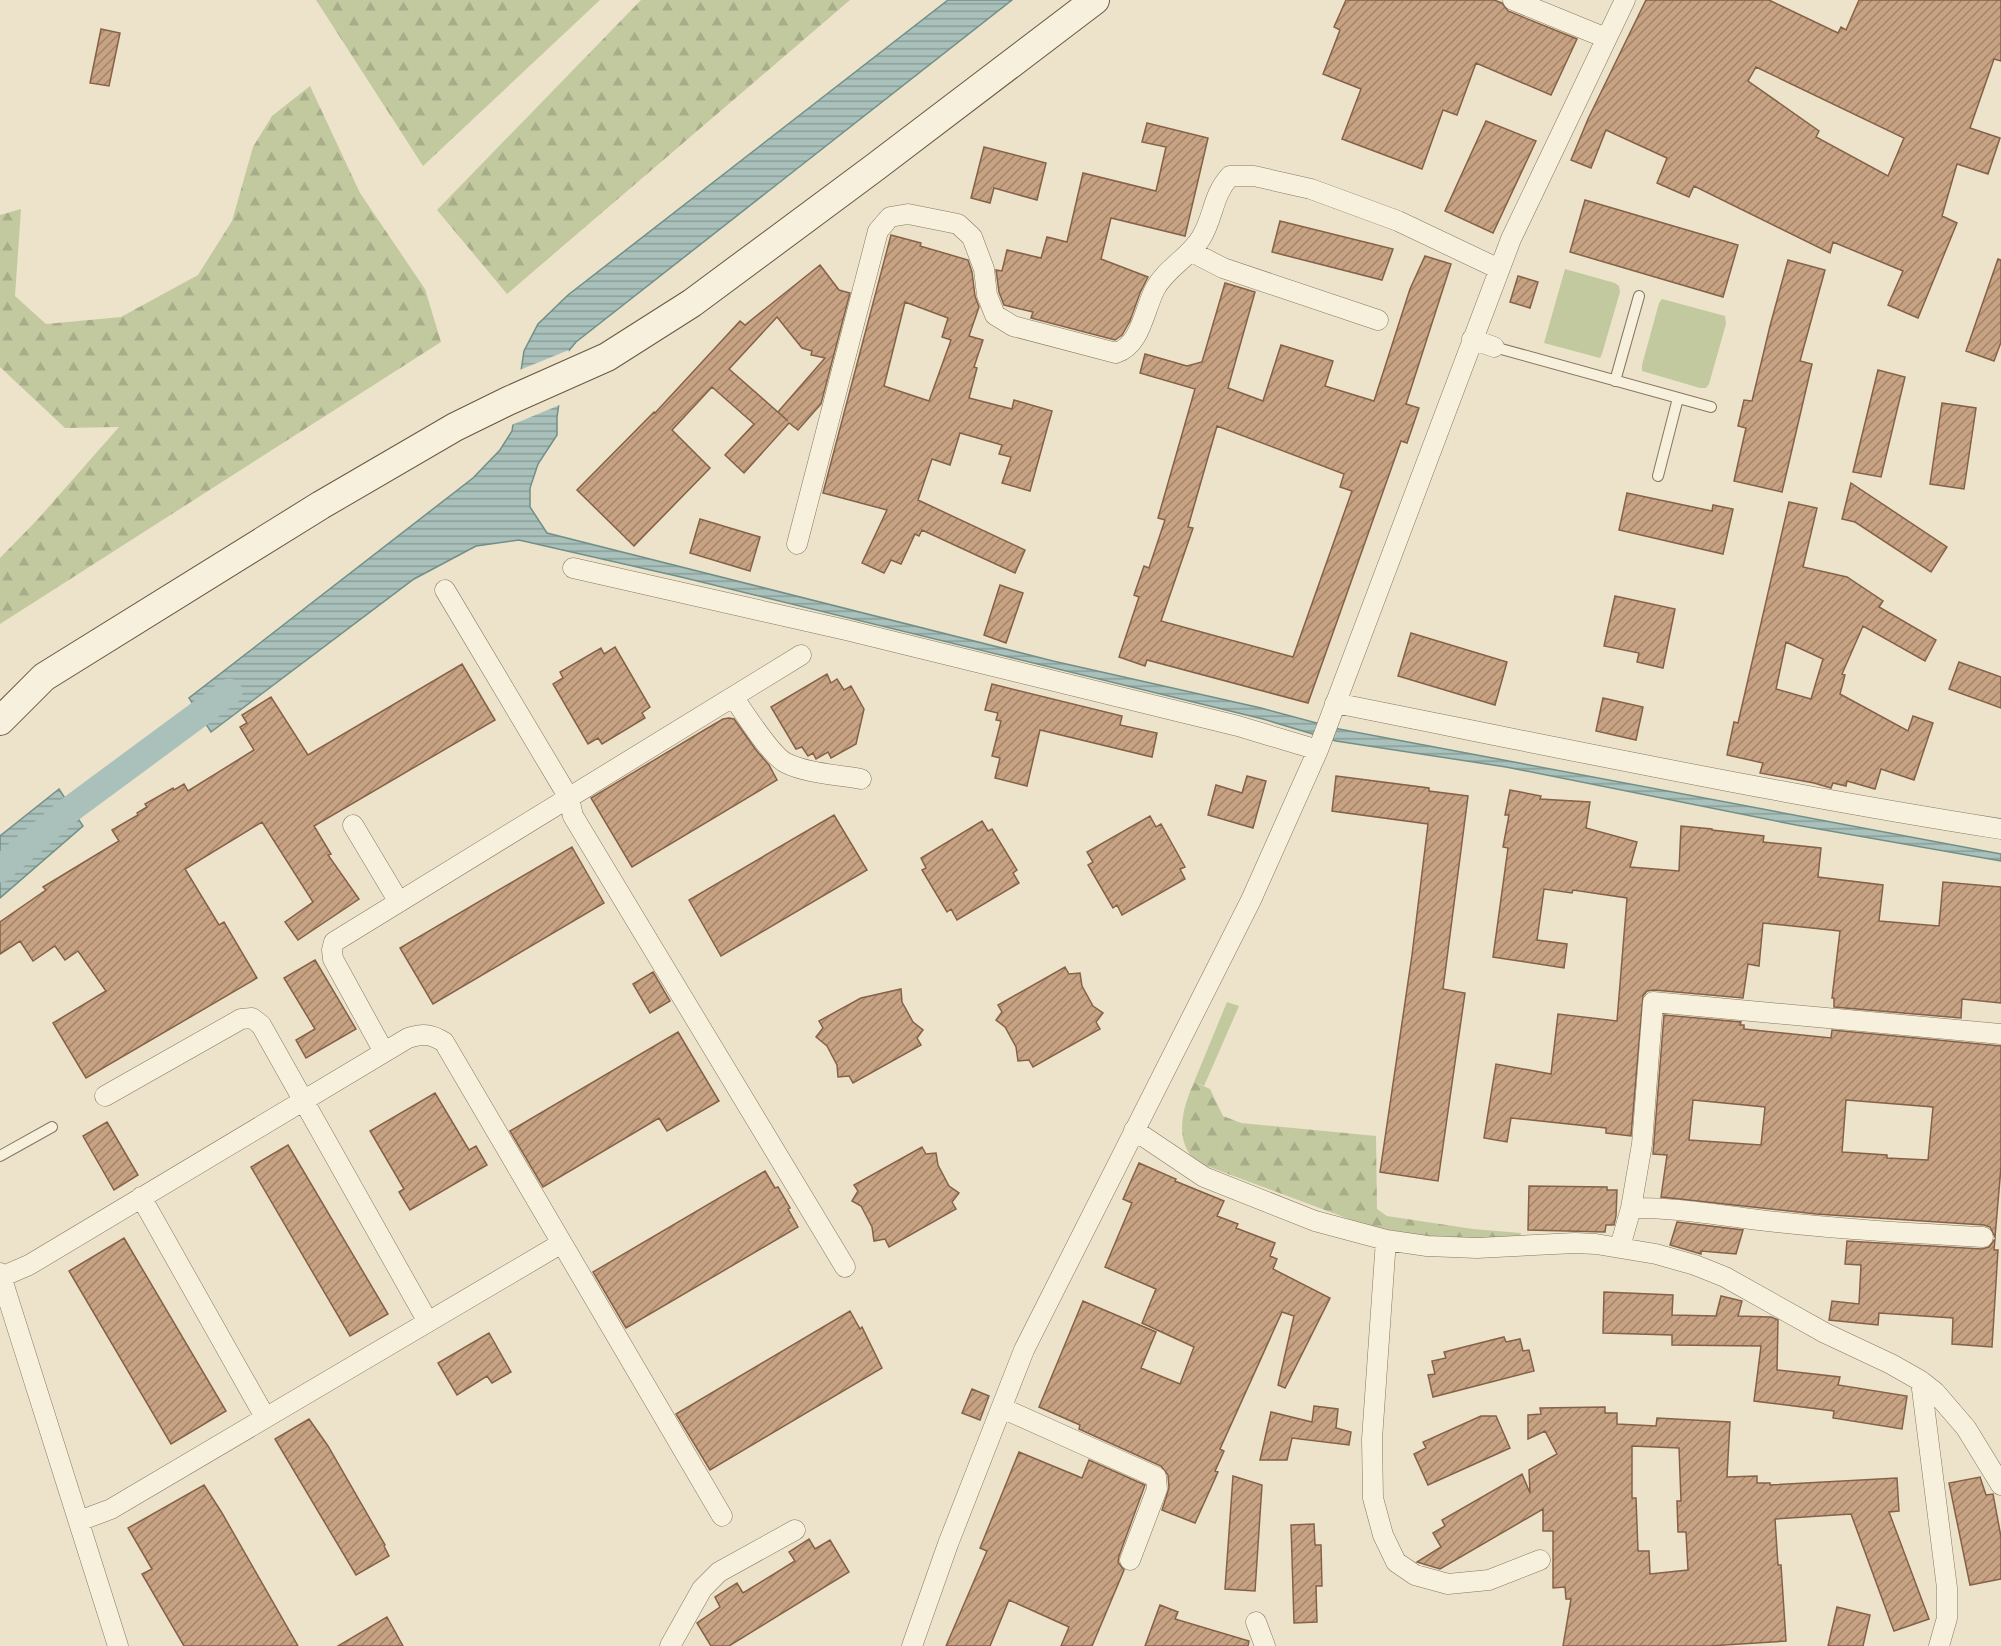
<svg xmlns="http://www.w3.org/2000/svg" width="2001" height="1646" font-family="'Noto Serif',serif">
<defs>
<pattern id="forest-firs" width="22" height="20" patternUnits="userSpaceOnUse" patternTransform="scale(1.5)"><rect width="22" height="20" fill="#c3c99f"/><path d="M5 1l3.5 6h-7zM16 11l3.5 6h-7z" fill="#a8ad89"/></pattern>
<pattern id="water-rules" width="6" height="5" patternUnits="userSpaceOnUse" patternTransform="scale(1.5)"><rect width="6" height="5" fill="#aac1bb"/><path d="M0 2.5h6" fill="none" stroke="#8b9d98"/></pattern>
<pattern id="building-hatch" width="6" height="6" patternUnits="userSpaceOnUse" patternTransform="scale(1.5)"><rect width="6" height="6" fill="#c7a283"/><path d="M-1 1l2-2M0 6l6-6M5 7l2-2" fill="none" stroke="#a3846b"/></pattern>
</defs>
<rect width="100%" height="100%" fill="#ece3ca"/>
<path fill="#c3c99f" d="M1565,269L1615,283L1619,286L1620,292L1602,354L1600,358L1544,343Z
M1662,299L1725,316L1726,324L1709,384L1706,388H1700L1642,371V365L1659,303Z
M1227,1002L1239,1006L1204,1086L1194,1082Z"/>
<path fill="url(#forest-firs)" d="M316,0H600L423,166Z
M641,0H850L507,294L437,210Z
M310,86L360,193L425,289L441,342L0,624V558L38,519L119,427L65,428L0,367V215L21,209L15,296L46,324L121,317L198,275L232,221L253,147L272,116Z
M1194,1082L1210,1089L1223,1116L1241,1123L1376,1136L1377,1209L1387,1216L1473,1229L1521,1233L1519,1239L1426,1238L1365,1225L1204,1165C1200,1162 1192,1158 1189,1153C1175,1131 1185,1103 1194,1082Z"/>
<path fill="url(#water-rules)" stroke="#718f89" stroke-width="1.5" d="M948,0H1012L576,342L566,354L557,417V435L538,464L530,488V507L547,533L1053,661L1261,708L1339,729L2001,854V861L1796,825L1506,767L1336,741L1263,719L681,577L519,540L476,546L414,579L211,732L189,698L473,478L500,450L512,431L524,351L538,324L568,295Z
M59,789L83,826L0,898V836Z"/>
<path fill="#ece3ca" d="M569,350L562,404L509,426L517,371Z"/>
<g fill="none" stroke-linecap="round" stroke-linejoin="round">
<path stroke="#aac1bb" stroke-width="27" d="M0,869L68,811L229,692"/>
</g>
<path fill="url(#building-hatch)" stroke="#856247" stroke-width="1.5" fill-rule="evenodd" d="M1346,0H1494L1502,3L1508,11L1577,39L1551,95L1476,63L1457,115L1443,110L1422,169L1342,139L1361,89L1323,74L1340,30L1334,27Z
M1646,0H1769L1838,33L1841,27L1846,30L1859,0H2001V61L1994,59L1970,128L2000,138L1988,174L1957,164L1942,216L1957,223L1918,318L1888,305L1903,271L1833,242L1830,253L1694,186L1689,197L1657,183L1667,158L1606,130L1591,168L1571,160L1588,119ZM1756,67L1904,138L1888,176L1816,137L1819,131L1748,81Z
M101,29L120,33L109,86L90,83Z
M1486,121L1536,141L1493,233L1445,211Z
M1147,123L1208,138L1185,236L1111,218L1101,259L1148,277L1140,293L1130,321L1122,335L1115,340L1031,318L1033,312L1004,305L999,292L996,270L1002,271L1007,250L1041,258L1047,237L1067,242L1083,173L1156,191L1166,147L1142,142Z
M984,147L1046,163L1037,200L994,188L990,203L971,198Z
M1585,200L1738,245L1723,297L1570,252Z
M1280,221L1393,249L1382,280L1272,252Z
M891,235L921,243L920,246L968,260L972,272L975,296L979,307L969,336L983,340L974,367L977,368L969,398L1012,409L1014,400L1052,411L1030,491L1002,483L1011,457L999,454L1002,445L960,433L950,465L932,459L918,500L1025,550L1015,573L922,530L919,536L915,534L901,564L891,560L884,573L862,563L887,510L823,493ZM905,302L948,318L942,337L951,340L929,401L884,386Z
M1425,256L1451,264L1406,404L1419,408L1407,443L1401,441L1308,703L1147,660L1145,666L1119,657L1139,597L1134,595L1144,566L1149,568L1165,520L1158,518L1195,389L1140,373L1145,354L1187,366L1202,362L1225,283L1255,292L1228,388L1263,401L1281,345L1333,361L1325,386L1374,401L1410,289ZM1217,426L1344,474L1340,487L1352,491L1293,657L1161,621L1193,528L1188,527Z
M1998,259L2001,260V342L1994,361L1966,351Z
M1788,260L1825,270L1800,361L1812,364L1782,492L1734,481L1746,428L1738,426L1744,400L1752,401L1770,326Z
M820,265L839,290L850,293L821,404L798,430L789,423L744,473L725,455L754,424L712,387L672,430L710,468L634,546L577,490L654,412L655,413L740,321L745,325ZM777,317L802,348L812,351L811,355L825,358L778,412L788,421L729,369Z
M1518,276L1538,282L1530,308L1510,302Z
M1878,370L1905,377L1881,477L1853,472Z
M1942,403L1976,408L1964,489L1930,484Z
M1851,483L1947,547L1931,572L1855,522L1842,519Z
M1627,493L1712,511L1713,505L1733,509L1723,554L1619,530Z
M1789,502L1817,508L1803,567L1847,577L1883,601L1879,607L1936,640L1925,661L1863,626L1842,674L1845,675L1840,694L1908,731L1913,716L1933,723L1914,780L1881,769L1875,789L1847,781L1846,786L1833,783L1831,788L1814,783L1760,773L1763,763L1727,755L1734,722L1738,723ZM1786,642L1823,659L1811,699L1776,689Z
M700,519L760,537L750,571L690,553Z
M1000,585L1023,593L1006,643L984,635Z
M1615,596L1675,609L1663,668L1637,662L1639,653L1604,646Z
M1411,633L1507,662L1495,705L1398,676Z
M615,647L650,707L642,713L645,718L602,744L598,738L588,744L553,684L563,678L560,672L601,648L604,654Z
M1959,662L2001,677V708L1949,689Z
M462,664L495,720L314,826L331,854L328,855L359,899L298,940L285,922L313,902L262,822L185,869L219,925L224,922L257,978L86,1078L53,1023L106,991L78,951L65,960L55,946L33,961L20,941L0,954V922L46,890L43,887L119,841L112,830L138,815L137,813L147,807L145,804L173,788L174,790L184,784L188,791L254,750L240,727L247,723L242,715L271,697L308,755Z
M827,674L831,683L837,679L844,690L851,686L864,709L856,744L831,758L828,752L816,759L813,753L808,756L802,747L796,749L771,707Z
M992,684L1122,716L1120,725L1157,733L1152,757L1040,730L1027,786L995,778L1000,758L992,756L1001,721L996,720L998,713L985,710Z
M1603,698L1643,707L1636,740L1596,731Z
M729,718L734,719L756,750L769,765L777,780L632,867L591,798L706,729L723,719Z
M1247,776L1266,781L1253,828L1208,815L1216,785L1242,793Z
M1336,776L1429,788V791L1468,796L1443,989L1465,993L1438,1181L1380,1172L1412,955L1428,824L1332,811Z
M1510,790L1541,796L1540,799L1590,802L1586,828L1637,842L1630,867L1679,871L1681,826L1712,829V830L1764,836L1763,842L1821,848L1818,877L1883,885L1879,921L1939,926L1943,882L2001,887V1003L1962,999L1961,1018L1834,1007V998H1832L1840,931L1763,923L1759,966L1748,964L1743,998L1654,990L1647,991L1643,996L1631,1136L1606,1133V1128L1511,1118L1507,1142L1484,1138L1496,1064L1551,1074L1558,1014L1617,1021L1627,898L1573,890L1572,893L1544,889L1537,940L1567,944L1564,968L1493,957L1508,848L1503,847L1509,815H1505Z
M834,815L867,870L721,956L689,900Z
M1150,816L1156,827L1161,824L1185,867L1180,869L1185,879L1122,915L1117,905L1113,908L1102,889L1088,865L1093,862L1087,852Z
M982,821L988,831L992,829L1017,870L1013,873L1019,883L957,920L951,909L947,912L922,870L926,868L921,858Z
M572,847L604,903L433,1004L400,948Z
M315,960L356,1029L306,1058L296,1040L315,1029L284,978Z
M1065,967L1069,974L1080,973L1082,986L1093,1006L1103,1013L1096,1022L1100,1029L1033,1067L1029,1060L1018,1061L1016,1047L1005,1027L996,1020L1002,1012L998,1005Z
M653,972L670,1001L650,1013L633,984Z
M901,989L902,1002L913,1022L923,1030L917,1038L921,1045L853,1083L849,1076L838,1077L837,1065L827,1046L816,1037L823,1028L819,1021L861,998Z
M1664,1015L1741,1022L1740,1025H1744V1029L1831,1038L1832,1030L2001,1046V1167L1995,1237L1990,1227L1984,1225L1816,1214L1661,1197L1667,1155L1653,1154ZM1693,1100L1765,1107L1761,1145L1689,1140ZM1846,1100L1933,1107L1928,1160L1887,1158V1155L1842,1152Z
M678,1032L719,1101L667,1131L659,1118L543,1187L510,1131Z
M435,1093L469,1150L476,1146L487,1165L410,1210L399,1192L404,1189L370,1131Z
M107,1122L138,1175L114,1190L83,1136Z
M288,1145L388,1314L350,1336L251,1167Z
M922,1147L926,1154L936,1153L938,1165L949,1186L959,1193L952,1202L956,1209L889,1247L885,1239L874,1241L872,1227L861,1206L852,1201L858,1191L854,1185Z
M1139,1163L1176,1179L1175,1181L1224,1201L1217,1216L1238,1224L1236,1228L1275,1243L1270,1256L1277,1259L1273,1269L1330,1298L1285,1388L1278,1385L1294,1316L1282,1312L1220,1449L1224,1451L1215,1471L1218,1472L1195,1523L1162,1510L1169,1488L1168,1475L1161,1466L1079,1429L1080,1425L1039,1407L1083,1301L1156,1332L1141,1368L1180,1384L1194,1347L1142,1323L1156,1289L1105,1267L1132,1203L1123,1199Z
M765,1171L775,1188L778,1187L790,1208L788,1209L798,1227L626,1328L593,1272Z
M1529,1186L1607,1187V1190H1617L1616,1216L1614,1225H1606L1605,1232L1528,1230Z
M1677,1222L1743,1230L1736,1254L1701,1251V1254L1670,1245Z
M124,1238L226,1411L171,1444L69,1271Z
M1995,1239L1994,1250H1998L1992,1347L1952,1344L1953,1318L1879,1313L1878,1325L1829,1320L1832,1301L1859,1304L1861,1265L1845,1264L1847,1241L1982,1249L1989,1247Z
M1604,1292L1673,1295L1672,1315L1716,1316L1721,1296L1742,1301L1738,1316L1771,1317L1778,1320L1777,1370L1840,1377L1838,1385L1907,1396L1902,1429L1833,1418L1834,1411L1754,1401L1761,1346L1672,1345V1335L1603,1333Z
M850,1311L860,1329L862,1327L882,1368L710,1470L676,1414Z
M489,1333L511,1372L492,1383L487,1376L457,1395L438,1363Z
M1504,1337L1506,1342L1520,1339L1523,1351L1529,1350L1534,1371L1433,1397L1428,1375L1435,1374L1432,1361L1446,1358L1444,1352Z
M972,1389L989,1396L980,1420L962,1413Z
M1314,1406L1338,1409L1336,1428L1351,1432L1349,1445L1292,1438L1287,1460H1260L1271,1412L1312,1422Z
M1605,1407V1413H1617V1424L1656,1426L1657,1418L1730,1422L1727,1477L1757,1476V1483H1770V1485L1897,1478L1899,1511L1889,1512L1929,1619L1894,1631L1851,1514L1775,1519L1778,1565H1781L1786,1641L1709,1646H1563L1571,1599H1566L1565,1587L1553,1588V1531H1543V1509L1440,1569L1417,1562L1441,1547L1433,1533L1445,1526L1442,1520L1522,1474L1530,1493L1529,1470L1557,1454L1545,1431L1528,1439V1415L1541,1414L1540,1408ZM1632,1446L1679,1448L1681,1501H1677L1678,1532H1686L1688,1570L1650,1574L1649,1551H1638L1636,1498H1632Z
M1481,1416H1496L1510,1448L1428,1485L1414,1454L1426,1448L1423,1442Z
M309,1419L328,1446L385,1545L384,1546L389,1556L356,1575L275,1439Z
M1019,1452L1082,1478L1089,1460L1145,1485L1119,1556L1118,1562L1124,1570L1092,1646H1061L1069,1627L1009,1600L990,1646H946L987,1551L980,1548Z
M1233,1476L1262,1485L1255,1591L1225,1589Z
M1980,1477L1986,1495L1993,1494L2001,1537V1579L1970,1585L1949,1483Z
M204,1485L222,1513L298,1646H184L142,1574L152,1569L128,1528Z
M1314,1524L1315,1545H1321L1322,1586H1316L1317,1622L1294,1623L1291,1525Z
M809,1539L815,1549L830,1540L849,1572L729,1646H711L697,1623L720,1607L715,1597L737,1583L743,1593L795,1561L789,1552Z
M1160,1605L1178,1612L1175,1619L1249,1641L1248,1646H1145Z
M1837,1607L1870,1615L1863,1646H1828Z
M387,1617L403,1646H338Z"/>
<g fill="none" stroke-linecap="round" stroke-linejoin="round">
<g stroke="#877660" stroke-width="12">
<path id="lane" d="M1494,347L1711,407
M1615,381L1639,296
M1658,476L1678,398
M0,1156L52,1127"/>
</g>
<g stroke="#877660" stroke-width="21">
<path id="street" d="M1513,0L1606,38
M1192,252L1223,268L1378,320
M1472,339L1494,347
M797,544L878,231L890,217L908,214L958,224L972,237L984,269L987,295L995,315L1013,326L1116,353C1141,345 1144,310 1155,289C1166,268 1189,258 1201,238C1214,217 1212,196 1230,176H1254L1311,189L1398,221L1499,269
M573,568L846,630L1238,726L1318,750
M445,590L569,798L573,816L845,1267
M733,697C745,713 770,755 786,763C806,773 838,775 861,779
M1335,703C1556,747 1778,794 2001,829
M353,825L399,902
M384,1052L333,959L332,950L334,942L801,655
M105,1096L241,1019L252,1018L261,1025L428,1322
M1134,1130L1204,1177L1315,1221L1386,1240L1427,1246L1477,1248L1575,1243L1596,1244L1656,1254L1695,1265L1725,1277L1825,1333L1891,1364L1921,1381L1935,1392L1966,1428L2001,1485
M141,1197L265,1417
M1631,1208C1674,1207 1716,1215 1759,1220C1834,1229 1908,1233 1983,1237
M1386,1240L1372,1439L1373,1498L1383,1535L1396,1562L1415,1575L1448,1584L1489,1580L1540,1560
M1620,1247L1631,1208L1642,1144L1653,1002L2001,1034
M0,1273L118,1646
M1,1277L29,1265L408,1038C423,1033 431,1034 444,1042L722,1516
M1921,1381L1947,1588V1618L1939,1646
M1002,1408L1156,1477L1157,1489L1130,1560
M79,1521L111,1509L562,1243
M1256,1622L1265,1646
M670,1646L702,1589L719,1572L795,1530
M912,1646L948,1544L1024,1350L1251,900L1318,750L1511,239L1625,0"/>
</g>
<g stroke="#695843" stroke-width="30">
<path id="secondary" d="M0,721L44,677L321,505L455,427L508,401L607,357L692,303L874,168L1095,0"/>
</g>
<use href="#lane" stroke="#f7f0dd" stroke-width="10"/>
<use href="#street" stroke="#f7f0dd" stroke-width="20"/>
<use href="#secondary" stroke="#f7f0dd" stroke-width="28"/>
</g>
</svg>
